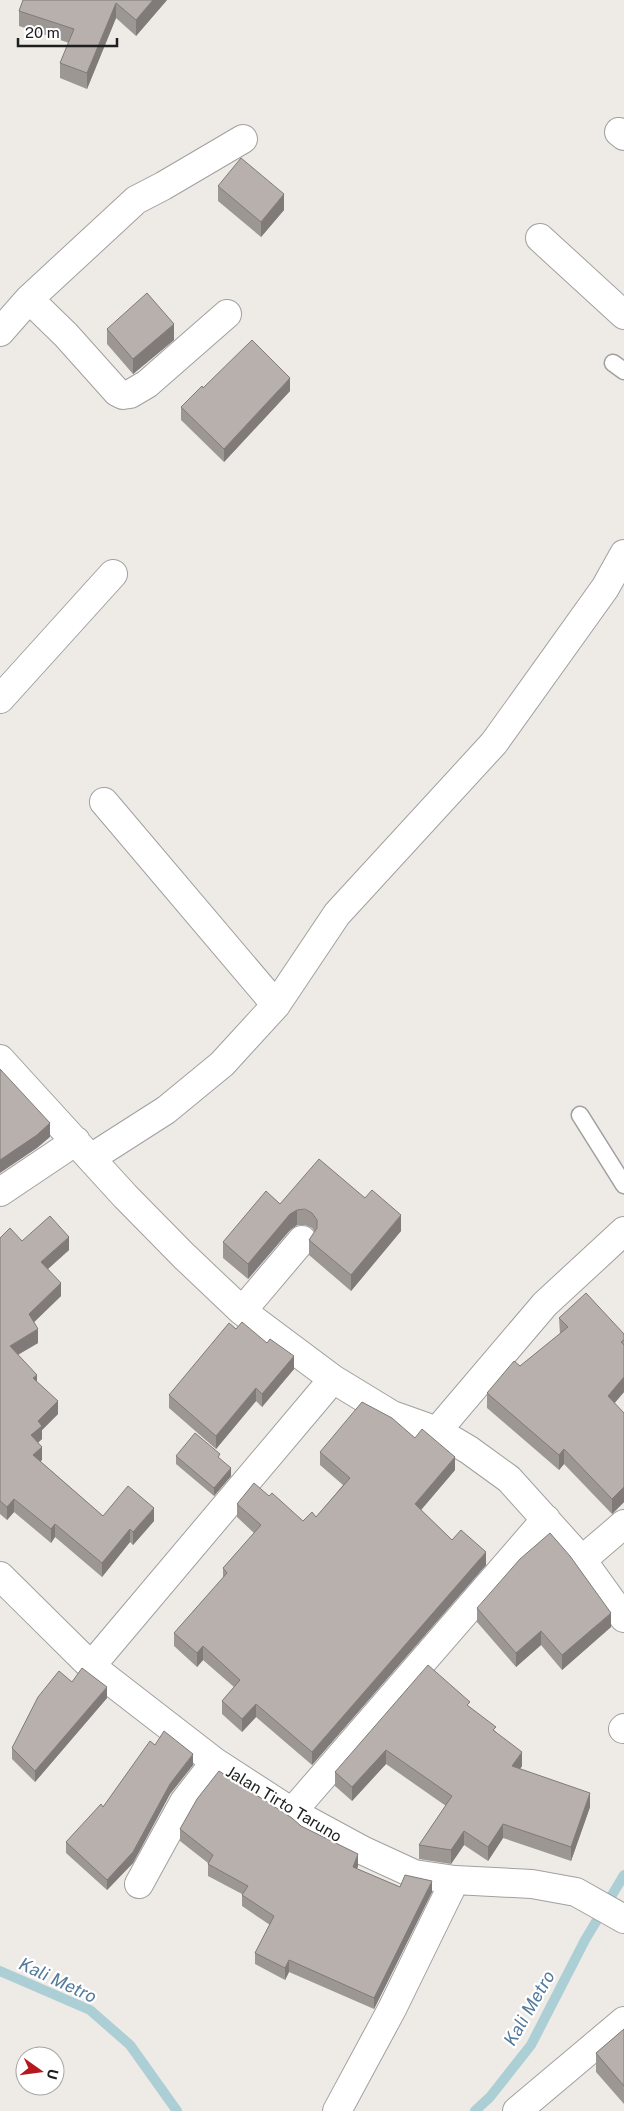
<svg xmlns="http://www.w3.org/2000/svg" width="624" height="2111" font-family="'Public Sans',sans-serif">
<rect width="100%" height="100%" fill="#eeebe6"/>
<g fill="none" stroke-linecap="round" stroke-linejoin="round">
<path stroke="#accfd6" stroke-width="10" d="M0,1971L90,2010L130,2045L177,2111
M475,2111L490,2097L531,2045L585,1940L624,1875"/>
<g stroke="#a0a0a0" stroke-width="19">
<path id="service" d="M613,363L624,371
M580,1115L624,1185"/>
</g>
<g stroke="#a0a0a0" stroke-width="30">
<path id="minor" d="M619,132L624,136
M540,238L624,315
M29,299L66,335L117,392L123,395L130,394L147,384L227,314
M0,332L29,299L136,200L163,186L243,139
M0,699L113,574
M104,802L276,1005
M0,1059L125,1196L184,1256L242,1311L333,1379L392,1415L437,1431L469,1450L509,1479L582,1560L624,1618
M91,1158L166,1110L222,1064L276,1005L337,914L494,743L605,588L624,554
M0,1192L76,1141
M242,1311L302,1240
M437,1431L545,1304L624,1231
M582,1560L624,1524
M0,1576L91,1666L215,1762L292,1812L364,1851L414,1874L455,1880L532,1884L576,1892L624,1919
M91,1666L333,1379
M623,1729L624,1728
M292,1812L546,1519
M139,1884L184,1802L215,1762
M337,2111L392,2009L455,1880
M517,2111L624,2021"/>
</g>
<use href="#service" stroke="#fff" stroke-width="16"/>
<use href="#minor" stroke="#fff" stroke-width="28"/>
</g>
<path fill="#9d9794" d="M23,0H167L136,36L116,18L87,89L60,78V63L69,43L19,26V11Z
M218,186L284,210L261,237L218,201Z
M107,329L174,340L133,374L107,344Z
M203,388L290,391L224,462L181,420V407Z
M280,1204L401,1231L351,1291L309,1255V1240L315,1232L312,1228L305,1225H297L290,1230L248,1279L223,1258V1242Z
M0,1238L22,1241L69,1250L48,1269L61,1296L34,1322L38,1343L18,1355L58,1414L42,1430V1439L38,1443L42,1460L40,1461L103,1516L154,1521L133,1545L130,1542L102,1577L55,1537L51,1543L14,1512L7,1520L0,1514Z
M559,1318L624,1334V1392L614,1403L624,1413V1502L612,1514L564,1464L559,1470L487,1408V1393L560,1334Z
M236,1329L294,1369L262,1407L256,1401L216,1449L169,1408V1395Z
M415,1438L455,1470L421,1510L452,1540L486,1565L312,1765L256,1717L242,1732L222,1714V1701L234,1687L203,1660L197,1667L174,1646V1633L223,1578V1568L254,1533L237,1517V1504L269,1496L303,1521L316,1517L343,1485L320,1465V1452Z
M176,1456L220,1459L231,1476L214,1496L176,1464Z
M477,1608L611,1627L562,1670L541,1645L516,1667L477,1622Z
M72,1682L107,1698L35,1782L12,1759V1748Z
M470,1707L496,1732L522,1766L520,1769L590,1807L571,1861L503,1838L488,1861L464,1845L451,1864L419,1859V1845L446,1806L386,1764L352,1801L335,1786V1772Z
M155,1745L193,1765L170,1794L133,1863L107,1890L66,1853V1842L103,1807Z
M301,1826L358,1866L357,1869L400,1887L432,1892L374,2009L289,1972L285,1980L255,1964V1953L270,1925L242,1906V1894L208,1876V1863L180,1841V1829Z
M624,2029V2104L596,2072V2053Z"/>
<path fill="#807b78" d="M153,0H167L136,36V20Z
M116,3V18L87,89V73Z
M284,194V210L261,237V222Z
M174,324V340L133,374V359Z
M290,378V391L224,462V449Z
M50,1123V1137L37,1148L0,1173V1160Z
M297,1210V1225L290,1230L248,1279V1264L290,1214Z
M401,1215V1231L351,1291V1275Z
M69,1237V1250L41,1275V1262Z
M61,1283V1296L29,1327V1314Z
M38,1329V1343L10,1359V1346Z
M294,1356V1369L262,1407V1394Z
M37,1375V1388L33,1378Z
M624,1377V1392L608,1411V1396Z
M256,1388V1401L216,1449V1436Z
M58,1401V1414L42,1430V1439L31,1448V1435L38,1421Z
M42,1447V1460L33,1468V1455Z
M564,1449V1464L559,1470V1455Z
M455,1457V1470L415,1517V1504Z
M231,1468V1476L214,1496V1488Z
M624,1487V1502L612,1514V1499Z
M14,1499V1512L7,1520V1507Z
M154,1508V1521L133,1545V1532Z
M55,1524V1537L51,1543V1529Z
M130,1529V1542L102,1577V1563Z
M486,1552V1565L312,1765V1752Z
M611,1613V1627L562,1670V1655Z
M541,1631V1645L516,1667V1653Z
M203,1646V1660L197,1667V1653Z
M107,1687V1698L35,1782V1771Z
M256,1704V1717L242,1732V1719Z
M386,1750V1764L352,1801V1787Z
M522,1752V1766L512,1780V1766Z
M193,1754V1765L170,1794L133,1863L107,1890V1880L170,1784Z
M590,1793V1807L571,1861V1847Z
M503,1824V1838L488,1861V1847Z
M464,1831V1845L451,1864V1850Z
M358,1854V1866L353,1879V1867Z
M432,1881V1892L374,2009V1998Z
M289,1960V1972L285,1980V1968Z"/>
<path fill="#b7b0ac" stroke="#807b78" d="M23,0H153L136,20L116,3L87,73L60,63L74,29L19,11Z
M241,158L284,194L261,222L218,186Z
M147,293L174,324L133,359L107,329Z
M252,340L290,378L224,449L181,407L202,386L203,388Z
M0,1069L50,1123L37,1135L0,1160Z
M319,1159L365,1198L372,1190L401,1215L351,1275L309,1240L317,1228V1220L312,1213L305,1209L297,1210L290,1214L248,1264L223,1242L266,1191L280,1204Z
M50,1216L69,1237L41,1262L61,1283L29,1314L38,1329L10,1346L37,1375L33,1378L58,1401L38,1421L42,1426L31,1435L42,1447L33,1455L103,1516L128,1486L154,1508L133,1532L130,1529L102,1563L55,1524L51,1529L14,1499L7,1507L0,1501V1238L10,1228L22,1241Z
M586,1293L624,1334V1340L621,1342L624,1345V1377L608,1396L624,1413V1487L612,1499L564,1449L559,1455L487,1393L514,1361L520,1366L568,1327L559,1318Z
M242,1322L267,1343L270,1339L294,1356L262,1394L256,1388L216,1436L169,1395L229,1323L236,1329Z
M362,1402L392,1418L415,1438L422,1429L455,1457L415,1504L452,1540L461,1530L486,1552L312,1752L256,1704L242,1719L222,1701L240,1680L203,1646L197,1653L174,1633L227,1573L223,1568L261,1525L237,1504L254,1483L269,1496L272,1493L303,1521L312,1512L316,1517L350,1478L320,1452Z
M195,1433L220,1454L218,1457L231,1468L214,1488L176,1456Z
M550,1533L570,1556L611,1613L562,1655L541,1631L516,1653L477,1608L520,1559Z
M428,1665L470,1702L467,1705L496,1727L493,1730L522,1752L512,1766L590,1793L571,1847L503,1824L488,1847L464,1831L451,1850L419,1845L452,1796L386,1750L352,1787L335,1772Z
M82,1668L107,1687L35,1771L12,1748L38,1697L59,1671L72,1682Z
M164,1731L193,1754L170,1784L133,1852L107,1880L66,1842L101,1804L103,1807L150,1741L155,1745Z
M219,1771L292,1818L301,1826L358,1854L353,1867L400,1887L405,1875L432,1881L374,1998L289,1960L285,1968L255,1953L274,1916L242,1895L248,1886L208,1864L213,1855L180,1829L197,1799Z
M624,2029V2086L596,2053Z"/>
<g text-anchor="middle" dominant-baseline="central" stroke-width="4.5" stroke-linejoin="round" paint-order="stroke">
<g font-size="16" fill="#1f1f1f" stroke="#fff">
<text transform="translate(284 1804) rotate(31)">Jalan Tirto Taruno</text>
</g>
<g font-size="18" font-style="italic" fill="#547a9c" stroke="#fff">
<text transform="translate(58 1980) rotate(25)">Kali Metro</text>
<text transform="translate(529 2008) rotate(-60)">Kali Metro</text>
</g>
</g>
<g transform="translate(40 2071) rotate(104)"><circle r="24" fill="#ffffff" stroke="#a5a5a5"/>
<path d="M0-4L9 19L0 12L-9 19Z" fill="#b41920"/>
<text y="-8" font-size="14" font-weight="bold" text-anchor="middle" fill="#1f1f1f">U</text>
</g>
<path d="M18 38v8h99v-8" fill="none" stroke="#1f1f1f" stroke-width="2.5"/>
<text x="25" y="38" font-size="15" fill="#1f1f1f" stroke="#ffffff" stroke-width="4" paint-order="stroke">20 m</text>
</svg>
